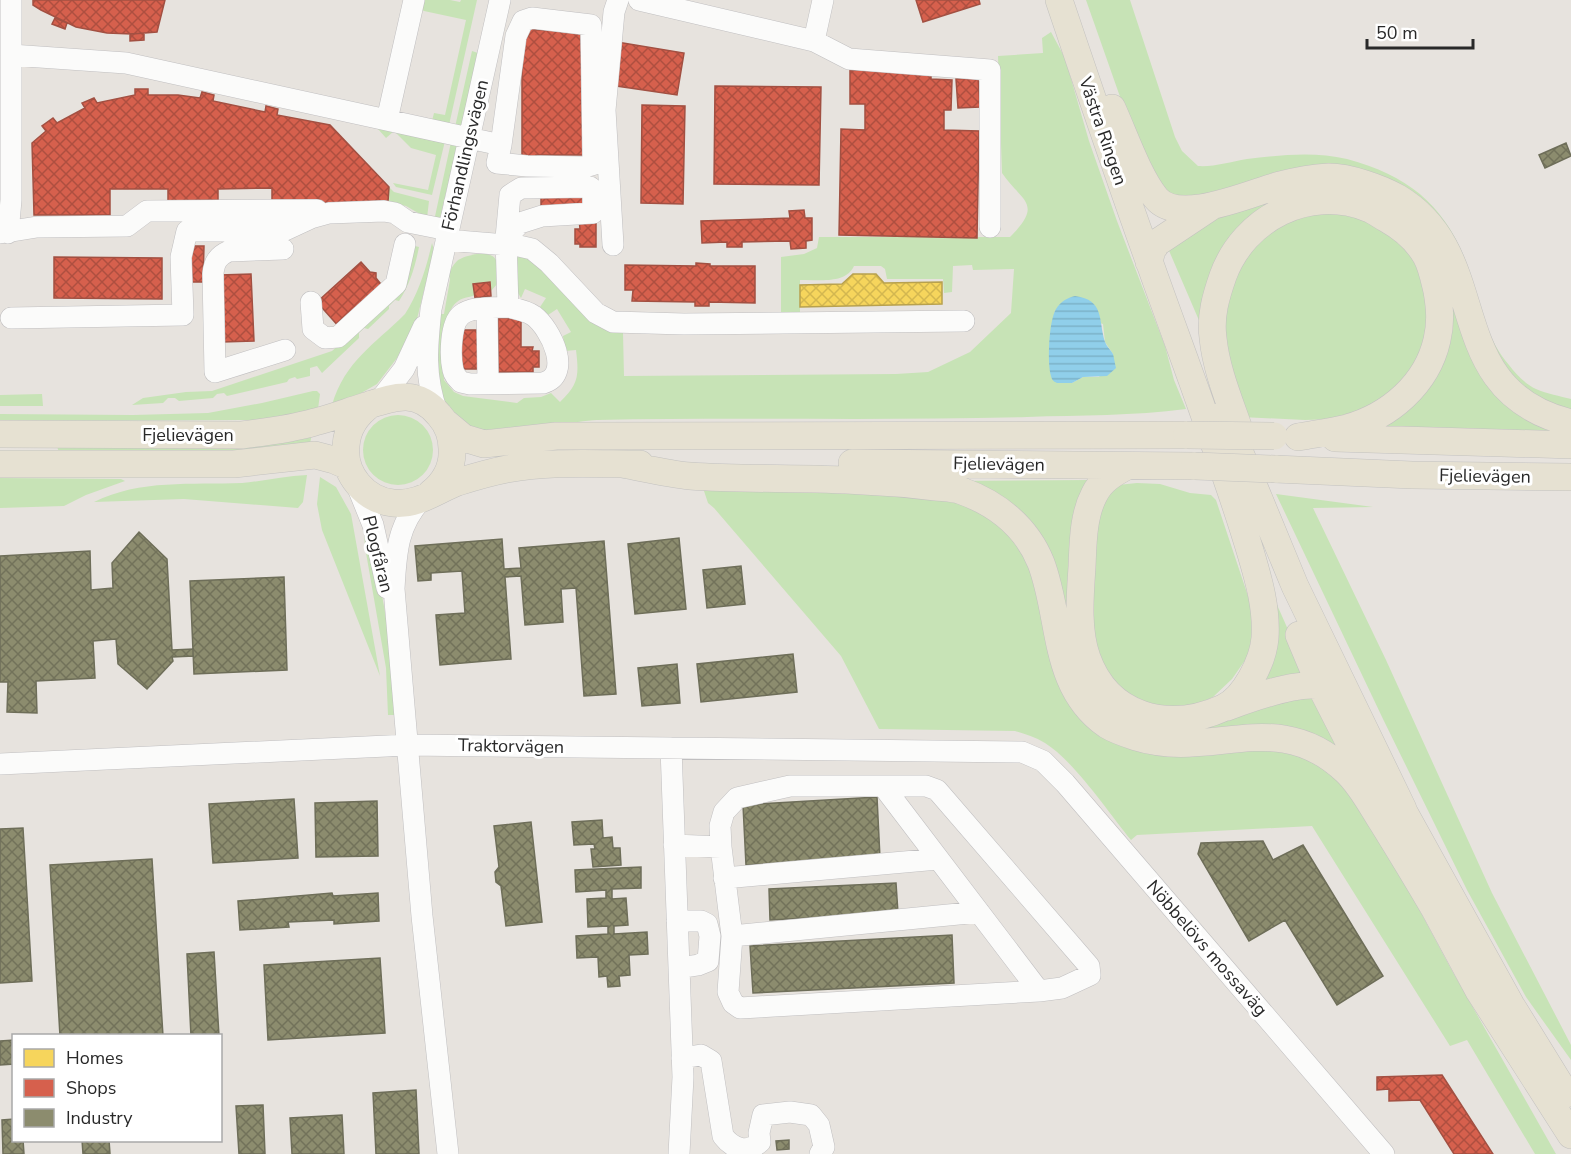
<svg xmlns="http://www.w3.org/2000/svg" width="1571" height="1154" font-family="'Nunito Sans',sans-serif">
<defs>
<pattern id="water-rules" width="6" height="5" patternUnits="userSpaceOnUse" patternTransform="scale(1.5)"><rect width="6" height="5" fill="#90cfea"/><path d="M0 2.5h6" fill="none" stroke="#7cb2c9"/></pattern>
<pattern id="homes-cross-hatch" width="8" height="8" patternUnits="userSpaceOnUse" patternTransform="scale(1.5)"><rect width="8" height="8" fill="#f6d55c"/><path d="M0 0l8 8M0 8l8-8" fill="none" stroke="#d3b750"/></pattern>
<pattern id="shops-cross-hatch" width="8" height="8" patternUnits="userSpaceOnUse" patternTransform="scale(1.5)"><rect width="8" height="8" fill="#d6604d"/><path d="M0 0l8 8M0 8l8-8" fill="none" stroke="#ae4f40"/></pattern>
<pattern id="industry-cross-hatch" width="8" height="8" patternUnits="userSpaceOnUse" patternTransform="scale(1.5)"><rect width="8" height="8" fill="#8c8c6e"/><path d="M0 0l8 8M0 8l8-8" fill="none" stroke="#72725a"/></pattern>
</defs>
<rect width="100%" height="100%" fill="#e7e3de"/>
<path fill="#c7e3b6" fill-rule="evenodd" d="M422,0H450L460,2L461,0H477L449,125L432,121L434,113L445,115L466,20L424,11L422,10Z
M1086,0H1130L1175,137L1182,151L1198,166C1214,167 1230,162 1247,159C1280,155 1314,151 1347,159C1417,178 1452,213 1473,282C1481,311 1489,342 1509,365C1516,374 1525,384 1536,389C1547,394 1560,396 1571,399V416L1516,387L1415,200L1170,198L1144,165Z
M1051,32L1065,58L1089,141L1117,221L1165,346L1174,380L1186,409C1134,416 1080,415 1027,417C884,421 740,417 597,420C565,421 504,440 475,429C427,412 437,354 440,314H444L450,280L449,273C451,269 453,265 457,261C464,255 491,249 496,260C499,265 497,277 498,283L491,291L490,283C485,287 480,292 475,295C468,298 462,297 457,302C440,315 443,360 444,380L454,392L463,396L517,403L524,398L541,397L551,393L560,402C579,384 579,375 576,350L565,351L563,336L571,332L557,309L548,315L540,307L546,298L525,289L521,298L518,293L516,259L522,253L632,333H623L624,376L896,374L928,372L970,352L1011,313L1014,269L973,270L972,265L953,266L952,292L944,293L943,279H887L885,269L881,266H854C845,285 818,279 800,280V314L781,315V257L804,254L817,248L819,237H1010C1044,203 1022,202 1002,173L998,56L1043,53L1042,38ZM1055,310L1103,324L1105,342L1113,354L1099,377H1083L1072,383L1049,352Z
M472,51L478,53L461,128L455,127Z
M380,126L445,141L432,195L396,187L393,183L428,190L436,155L411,148L394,131L386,138L378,129Z
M451,142L456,144V150L440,218L434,221Z
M1331,184C1352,188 1378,191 1396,204C1428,225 1450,264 1460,301C1465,323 1469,347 1479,367C1493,397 1527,417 1557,427L1554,432L1375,426L1394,415L1418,395L1437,367L1450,334V301L1439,263L1417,233L1396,215L1375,201L1348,196L1306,194L1278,203L1247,222L1220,256L1207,294V339L1167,246C1206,211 1280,190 1331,184Z
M389,187L394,192L429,201L427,218L406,206L388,202Z
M1352,212L1404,241L1432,298L1423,360L1380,405L1332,419L1305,420L1241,417L1235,401L1221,310L1251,243L1292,216Z
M432,243L434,250L417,319L397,358L377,384L356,396L332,405C345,361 374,345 405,314C419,292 426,269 432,243Z
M415,246L419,247C415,267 410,284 399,301L395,300L389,306V309L368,329L364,328L359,333V338L322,373L317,366L310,368V376L297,379L295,377L289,379L287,382L227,396L224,393L217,394L213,398L179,401L175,398H168L163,403L132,405L143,398L186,392L212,391L332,351L406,287Z
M313,391H317L320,394L318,409L291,416L254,420L0,421V414L133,415L208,413L262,403Z
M42,394L43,406H0V395Z
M363 450a35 35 0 1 1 70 0a35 35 0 1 1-70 0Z
M312,433L310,444L257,453H59L57,446Z
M307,475L303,502L298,508L184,499L94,502C140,479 192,485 242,483C264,481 285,476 307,475Z
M320,477L336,487L351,514L380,676L322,530L317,504Z
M0,478L121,479L125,481L86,495L64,506L0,508Z
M1090,480C1075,514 1073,551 1073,587C1075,657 1087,719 1169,727C1202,731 1262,704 1296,695L1307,694L1319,697L1348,758L1346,760C1327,747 1308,735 1285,731C1221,721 1158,758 1101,708C1075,684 1068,651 1063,618C1052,544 1029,506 956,481Z
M1137,483L1160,484L1190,493L1211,495L1216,500L1250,602L1253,632L1248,656L1232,679L1213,697L1190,707L1136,704L1099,663L1091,634L1094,530L1109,489L1118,485Z
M702,485L870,487L967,502L1000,521L1029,558L1052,654L1215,750H1298L1341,778L1405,883L1450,967L1556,1154H1535L1467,1040L1450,1046L1312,826L1137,835L1131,840C1108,812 1074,761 1045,743C1035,737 1025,734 1015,731L879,729L841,656L714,508L708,503Z
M1276,494L1373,507L1313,508L1386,660L1492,893L1571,1045V1060L1526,997L1467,890L1383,719Z
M364,532C386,584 391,658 397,715H388L386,668L365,547Z
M1274,598L1309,677L1253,692Z"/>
<path fill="url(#water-rules)" d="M1075,296C1105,300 1098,320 1105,342C1107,347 1111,350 1113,354C1114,358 1115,364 1116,368L1107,376L1083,377L1072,383H1057C1053,381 1052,380 1051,376C1047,362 1049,320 1056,309C1061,301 1067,298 1075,296Z"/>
<path fill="url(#homes-cross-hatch)" stroke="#b8a14d" stroke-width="1.5" d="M853,274H876L884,283L942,282V304L800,307V285L842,284Z"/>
<path fill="url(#shops-cross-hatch)" stroke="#a25042" stroke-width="1.5" d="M33,0H165L157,32L132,34L107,33L76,27L41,10L33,5Z
M916,0H979L980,4L923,22Z
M55,18L67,23L65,29L52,24Z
M522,28H536V30H585V155H536V157H522Z
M144,33V40L130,41V34Z
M617,42L684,53L677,95L610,85Z
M850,70L931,71V79L952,80L951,110H944V130L979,131L977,238L839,235L841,129L865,130V104H850Z
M978,78L980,107L958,108L956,79Z
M715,86L821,87L819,185L714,184Z
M135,89H148V95H178L200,98L202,92L214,95L213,101L265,112L266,106L278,109L277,115L330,125L389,187L388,202L272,205V188L218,189V200L168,201V189H110V215H34L32,143L46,131L42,126L53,118L57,123L85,108L82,103L94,98L97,103L135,95Z
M642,105L685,106L683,204L641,203Z
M541,192H589V209L541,210Z
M804,210L805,218H812V240L806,241V248L791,249L790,241L742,242V247H727V242L702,243L701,221L790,218L789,211Z
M596,218V247H580V244H575V229H580L579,219Z
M190,246H204L203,282H190Z
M54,257L162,258V299L54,298Z
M361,262L370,272L376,273V278L384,288L340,328L317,302Z
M696,263L710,264V266H755V303L709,302V306H695V302L632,301L633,290H625V265L696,266Z
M251,274L254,341L222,342L220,275Z
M490,282L491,296L475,298L473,284Z
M498,318H521V347H533L532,351H539V367H533V372H498Z
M460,330H481V369H460Z
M1442,1075L1493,1154H1454L1420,1100L1389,1101V1089L1377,1090V1077Z"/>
<path fill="url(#industry-cross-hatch)" stroke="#6e6e59" stroke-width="1.5" d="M1566,143L1571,156L1545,168L1539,155Z
M139,532L167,559L172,650L193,649V656L172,657L173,661L147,689L118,664L116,639L93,641L95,678L36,681L37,713L7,712L8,682H0V556L90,551L91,590L113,588L112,563Z
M679,538L686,609L635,614L628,544Z
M502,539L504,569L521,568L519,548L604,541L616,694L584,696L576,588L561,589L563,622L525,625L521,576L505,577L511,659L440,665L436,615L465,613L462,571L431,573V580L418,581L415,546Z
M741,566L745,604L707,608L703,570Z
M284,577L287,670L194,674L190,581Z
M793,654L797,692L701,702L697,664Z
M677,664L680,703L642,706L638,668Z
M877,797L880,858L746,865L743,805Z
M294,799L298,858L213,863L209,804Z
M377,801L378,856L316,857L315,803Z
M602,820L603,838L612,837L613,848H620L621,865L593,867L591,849H595L594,844L574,845L572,822Z
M531,822L542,922L506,926L501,886L496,882L495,872L499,867L494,826Z
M23,828L32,981L0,983V829Z
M1263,841L1273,860L1303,845L1383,976L1337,1005L1285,920L1249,941L1198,854L1201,843Z
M152,859L163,1036H60L50,865Z
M641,867V888L612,889V899L626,898L628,925L614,926V934L647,932L648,954L629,955L630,975L619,976L620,986L608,987L607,976L599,977L598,957L577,958L576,936L608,934V926L588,927L587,899L606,898V890L576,892L575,870Z
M896,883L898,913L770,920L769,889Z
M332,893L333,896L378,893L379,921L334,924V920L288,922L289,927L240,930L238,901Z
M952,935L954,983L753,993L750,946Z
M214,952L219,1036H191L187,954Z
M380,958L385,1033L268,1040L264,965Z
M14,1040V1064L0,1065V1041Z
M416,1090L419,1154H376L373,1093Z
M263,1105L265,1154H239L236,1106Z
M342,1115L344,1154H292L290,1118Z
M14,1119V1140H23L24,1154H3L2,1120Z
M82,1140H109L110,1154H83Z
M789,1140V1149L777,1150L776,1141Z"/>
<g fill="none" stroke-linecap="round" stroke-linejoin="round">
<g stroke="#c0bfc0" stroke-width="22">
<path id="minor" d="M639,0L814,41L849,59L990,70V227
M814,41L823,0
M11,55L126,63L501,145L516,36L523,21L532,18L591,25L593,159L592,165L585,167L527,166L497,163L501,145
M387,120L414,0
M0,233L37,227L127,226L147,211L317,210
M8,233L11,200V0
M506,238L520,223L542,216L593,213V190L590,187L521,188L510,195L506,238L508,307
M446,240L519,246L532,249L549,263L596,313L613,322L684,324L964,321
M613,245L605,110L614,12L618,0
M283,249L229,251C218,256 214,262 213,274L215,372L285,350
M311,302L313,329L325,338L338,337L396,284L405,244
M508,307C517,309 527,311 534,316C551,329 573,375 543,383L470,384L461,382C457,378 454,375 453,370C450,357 450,324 461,315C472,306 494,308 508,307Z
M487,308L488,383
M11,318L183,315L181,257L187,231H283L311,218L329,213L384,211L395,213L408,222L448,230
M380,400L404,369L424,326
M437,412C424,375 427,347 431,309L500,0
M356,483L373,525L387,588
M423,498C397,524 396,554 394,589L422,916L448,1154
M671,748L683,1077L679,1154
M0,764L408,745L1022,752L1043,761L1065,783L1384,1154
M883,786L1039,991
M674,845L721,847L720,826L724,812L737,798L790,786H926L937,790L1089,966L1090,975L1062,988L1039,991L740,1008L733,1003L728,992L732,936L721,847
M724,878L938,859
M677,921H701L707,924L710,936L708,961L698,965L679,968
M732,936L979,912
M682,1058L701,1055L711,1061L723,1136C733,1149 747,1154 760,1142L759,1133L763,1115L790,1112L811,1115L819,1125L824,1147L820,1154"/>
</g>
<g stroke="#c3c2c0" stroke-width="28">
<path id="major" d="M1059,0C1088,86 1117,172 1148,258C1170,321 1194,383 1215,446C1228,482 1240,517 1251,554C1259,581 1267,609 1265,638C1263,661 1245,698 1223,708C1168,733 1108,717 1087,658C1077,631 1080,596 1082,567C1083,544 1083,516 1094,495C1101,480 1114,473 1127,466
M1112,108C1124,134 1138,176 1156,198C1179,226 1250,193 1280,185C1296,181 1313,178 1329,177C1349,177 1381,188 1398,198C1496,257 1437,390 1571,423
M1149,262L1152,250L1158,242L1209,208
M371,404C357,414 347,428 346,446C343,474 365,500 393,503C417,506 437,490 458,482C474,477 491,472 507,469C550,461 596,464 640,464
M1224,414L1295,586L1403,809
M446,423L464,438L484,444L556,436L1187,435
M1239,429C1229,400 1216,369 1213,338C1210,316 1216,296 1223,276C1244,218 1309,185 1367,208C1374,210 1381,216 1387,219C1403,228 1417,240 1426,256C1432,267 1434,279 1437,291C1440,309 1441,323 1437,340C1427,384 1390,416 1347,428C1331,432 1314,434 1298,437
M0,434L242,435C267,432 291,429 315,422C331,418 347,412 363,407C392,398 416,387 439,415C447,424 452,436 452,449C453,466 445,482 431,493
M1335,438L1571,445
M852,463L1195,466
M0,464H234L315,455L334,460L348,466
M622,464C644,468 667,474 690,476C747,480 805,477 863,481C888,482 912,484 936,487C945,488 954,488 962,491C998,504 1027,528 1041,563C1062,618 1052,687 1107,725C1115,730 1127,734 1136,737C1213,761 1276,705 1346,771C1361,785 1371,805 1382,822C1400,851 1417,879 1434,908
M1275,469L1412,475L1571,477
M1299,635L1320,685L1372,787
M1227,707C1249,699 1314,674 1333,692
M1394,794L1511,1005L1566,1094
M1426,893L1479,991L1571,1135"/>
</g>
<use href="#minor" stroke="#fbfbfa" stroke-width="21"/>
<use href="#major" stroke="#e6e1d2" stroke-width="27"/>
<g stroke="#c3c2c0" stroke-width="28" stroke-linecap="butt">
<path id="major-bridge" d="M1187,435L1274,436
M1195,466L1275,469"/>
</g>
<use href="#major-bridge" stroke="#e6e1d2" stroke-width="27"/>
</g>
<g text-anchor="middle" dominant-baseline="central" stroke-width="6" stroke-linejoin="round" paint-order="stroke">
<g font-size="18" fill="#292929" stroke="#fff">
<text transform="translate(1103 131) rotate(71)">Västra Ringen</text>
<text transform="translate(465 155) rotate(-77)">Förhandlingsvägen</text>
<text x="188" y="435">Fjelievägen</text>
<text transform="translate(999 464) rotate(1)">Fjelievägen</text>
<text transform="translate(1485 476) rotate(1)">Fjelievägen</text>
<text transform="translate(378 554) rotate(76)">Plogfåran</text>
<text transform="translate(511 746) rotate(1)">Traktorvägen</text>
<text transform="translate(1207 948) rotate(49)">Nöbbelövs mossaväg</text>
</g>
</g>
<rect x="12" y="1034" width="210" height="108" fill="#ffffff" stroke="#a9a9a9" stroke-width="1.5"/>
<rect x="24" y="1049" width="30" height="18" fill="#f6d55c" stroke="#a9a9a9" stroke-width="1.5"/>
<text x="66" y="1064" font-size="18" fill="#292929">Homes</text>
<rect x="24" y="1079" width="30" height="18" fill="#d6604d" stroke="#a9a9a9" stroke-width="1.5"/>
<text x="66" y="1094" font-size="18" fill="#292929">Shops</text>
<rect x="24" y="1109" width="30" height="18" fill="#8c8c6e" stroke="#a9a9a9" stroke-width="1.5"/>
<text x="66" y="1124" font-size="18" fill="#292929">Industry</text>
<path d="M1367 39v9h106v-9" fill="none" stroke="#292929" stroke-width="3"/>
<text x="1376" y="39" font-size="18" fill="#292929" stroke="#ffffff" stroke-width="4.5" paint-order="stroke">50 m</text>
</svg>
